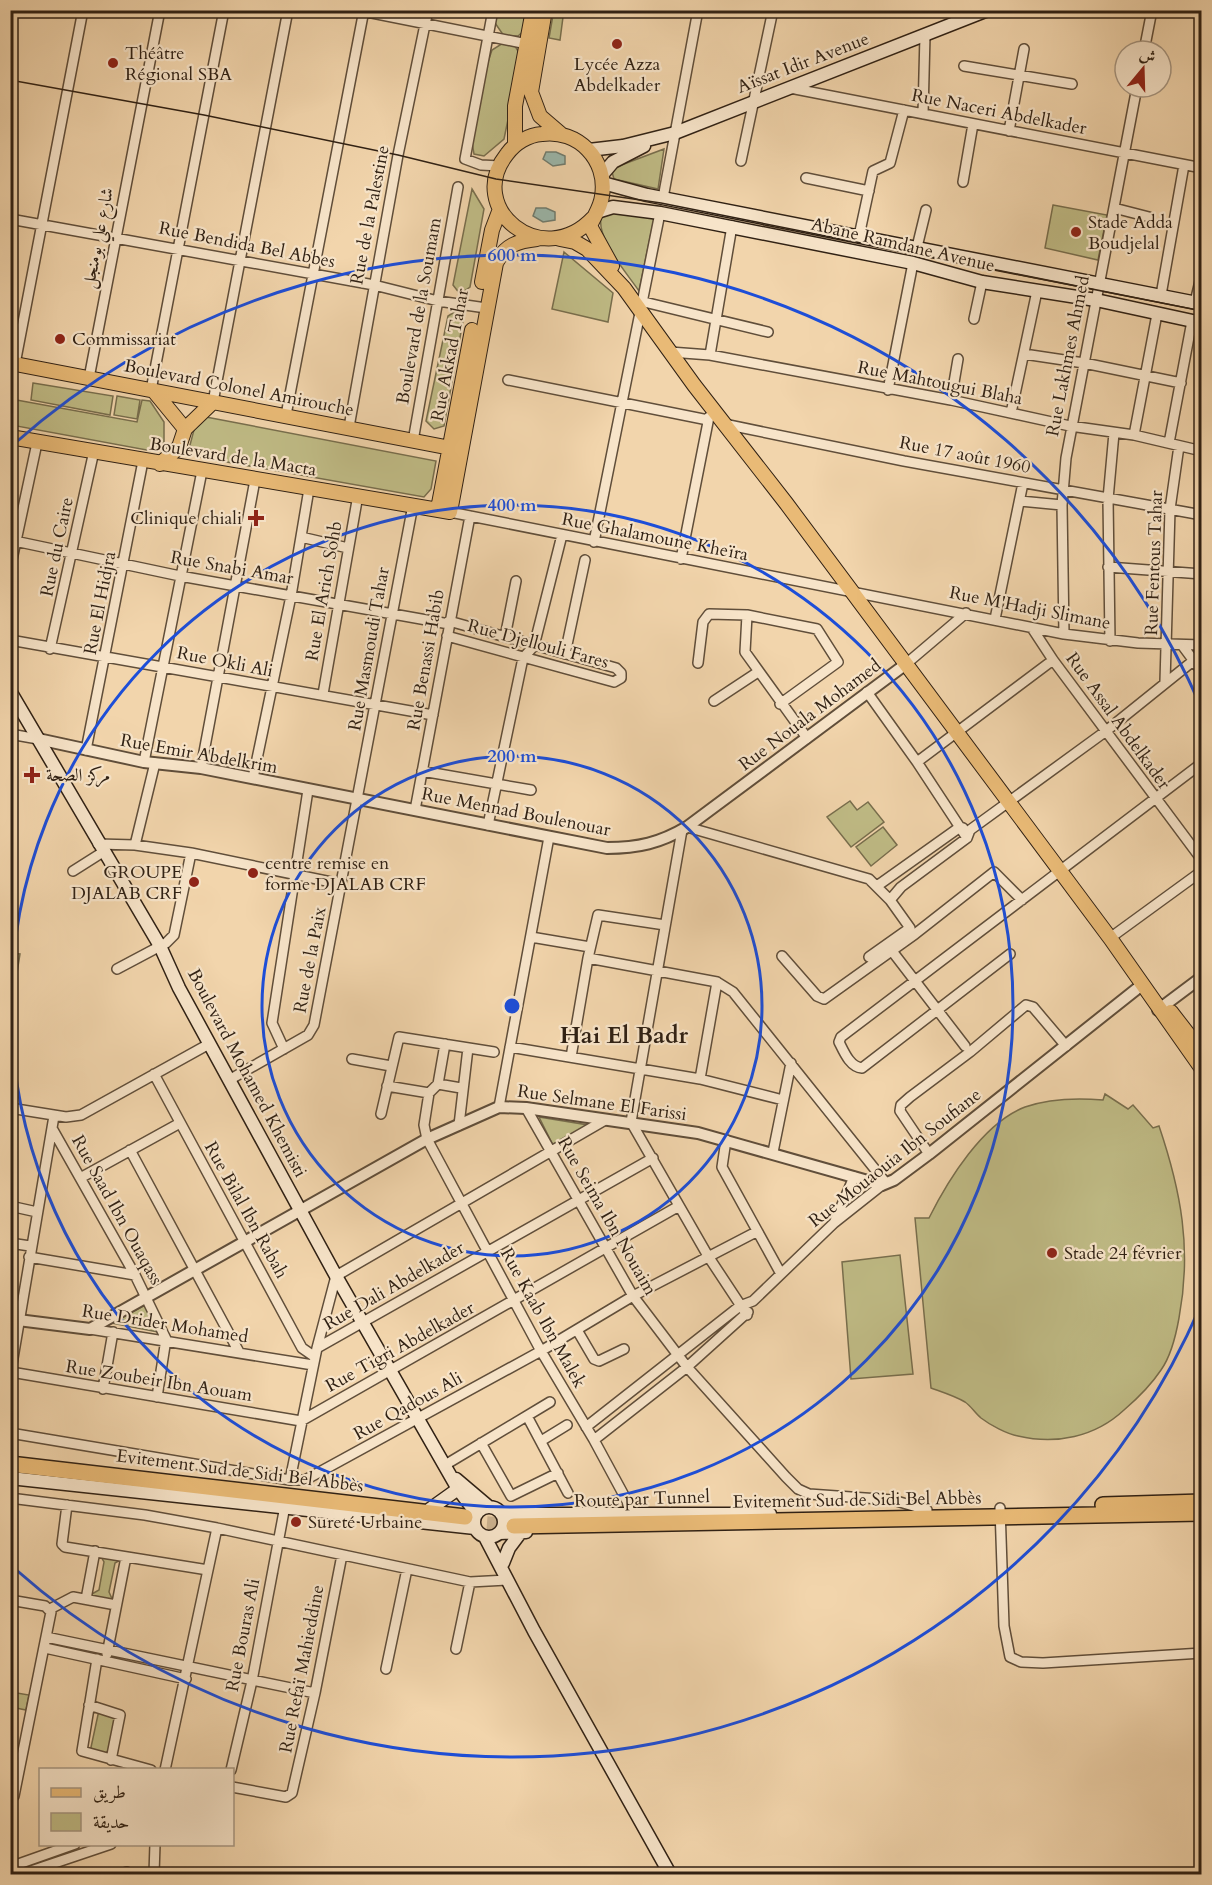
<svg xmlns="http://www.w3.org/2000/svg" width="1212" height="1885" font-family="Cardo,Amiri,serif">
<rect width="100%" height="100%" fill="#f2d5ac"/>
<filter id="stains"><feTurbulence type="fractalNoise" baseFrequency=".00333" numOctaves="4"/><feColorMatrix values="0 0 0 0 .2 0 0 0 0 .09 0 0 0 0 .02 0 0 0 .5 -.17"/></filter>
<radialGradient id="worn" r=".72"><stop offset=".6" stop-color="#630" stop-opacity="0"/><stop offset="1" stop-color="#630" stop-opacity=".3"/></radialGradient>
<path fill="#c0bc86" stroke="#786e4d" stroke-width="1.5" d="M497,11H529L526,29L518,36H504L495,23Z
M553,15L563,17L560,40L549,38Z
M503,43L515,46L521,56L504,139L484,156L474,154L472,142L488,62L492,50Z
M664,149L658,189L614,179L612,172L616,167Z
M472,189L484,209L470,287L460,294L453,285Z
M1053,205L1107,215L1098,260L1045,248Z
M603,212L655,214L639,291C627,273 591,233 603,212Z
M564,252L613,293L608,322L552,309Z
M456,311L463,321L444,426L434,429L426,421L448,316Z
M33,383L113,396L110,415L31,400Z
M117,396L140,400L137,419L114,415Z
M11,399L137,422L142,400L150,401L164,422V442L152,451L11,425Z
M206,417L436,461L431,489L424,497L199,457L190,445L195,426Z
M850,801L857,810L868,802L884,822L851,847L827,817Z
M883,827L897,845L871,866L856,847Z
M10,953L20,954L11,1010H10Z
M1105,1094L1128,1109L1133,1105L1153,1128L1159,1126C1181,1191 1192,1249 1179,1318C1176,1335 1171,1356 1161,1370C1151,1385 1138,1398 1124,1410C1095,1437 1056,1445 1018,1436C1007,1434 990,1425 981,1418C975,1413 971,1406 965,1402C955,1396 942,1392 931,1388L915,1218H929C948,1180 983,1123 1025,1107C1048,1099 1079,1098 1103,1100Z
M539,1117L588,1125L553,1145Z
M900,1255L913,1374L851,1379L842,1262Z
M145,1305L158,1332L111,1323Z
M100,1555L122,1559L115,1563L109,1592L113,1601L90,1595L99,1590L104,1562Z
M11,1692L29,1695L26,1710L11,1707Z
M99,1710L118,1715L110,1757L90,1752Z"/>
<path fill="#9bb8ac" stroke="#707c6f" stroke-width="1.5" d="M546,152H556L565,156V164L553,166L543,159Z
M536,208H546L555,212V220L543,222L533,216Z"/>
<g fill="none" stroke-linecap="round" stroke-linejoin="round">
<path stroke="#cbb18e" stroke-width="15" stroke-dasharray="15 8" stroke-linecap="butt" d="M464,1522L514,1526"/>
<g stroke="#604e3a" stroke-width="12">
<path id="minor" d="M357,10L532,45
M493,10L465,159L481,165L500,166
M1144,51L1152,10
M964,66L1072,84
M790,88L1202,168
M923,114L925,35
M1201,121L1202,119
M1009,131L1024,49
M741,161L773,10
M806,178L869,191
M963,182L973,124
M663,198L698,10
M1114,208L1149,217
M10,219L374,285L438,301L486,308
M859,236L873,171L890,163L904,110
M917,247L926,210
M1161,295L1184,165
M644,302L768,332
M1195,302L1202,273
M974,319L982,282
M670,352L710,355L951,400L1070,426L1134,435L1202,451
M1024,354L1084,363L1181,383
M710,355L732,226
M15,364L83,10
M89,378L160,10
M508,380L708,420
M151,390L224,10
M888,390L913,263
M951,400L958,359
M213,402L288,10
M1011,413L1037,291
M286,415L364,10
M724,424L904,461L1202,515
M349,427L398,155L428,10
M1134,435L1157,314
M413,441L458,187
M1169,443L1192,321
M1020,501L1062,505
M450,512L1064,634L1138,643L1202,645
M301,537L348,548
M10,540L180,576L449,624
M594,542L660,213
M681,559L709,417
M1108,567L1202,574
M10,569L37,443
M747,615L745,652L807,738
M995,619L1023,483
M1032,628L1053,660L1202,860
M1064,634L1062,505L1066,458L1137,87
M447,636L614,682L621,678V673L616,668L449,621
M505,637L516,581
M10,640L433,715
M1110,641L1108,499L1114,433
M1182,645L1202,672
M50,649L94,451
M565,654L585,560
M698,663L703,622L709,614L747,615L817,629L838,662L780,704
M906,664L966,613
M1165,682L1170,509L1179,446
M867,692L917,762L967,838
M323,694L358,495
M714,701L758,672
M10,734L38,739
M86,750L143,461
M144,762L202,471
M917,762L1053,660
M201,768L255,480
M422,771L531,790
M253,778L291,596L309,489
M415,810L470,516
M488,825L523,658L534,646L562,535
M687,827L869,879L890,900L910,928L869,957
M682,830L631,1122L708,1256L747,1315
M98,844L135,845L191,853L341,884
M135,845L155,763
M73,871L103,852
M877,886L960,827L963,828
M890,900L901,887L967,838L970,830L1106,731L1193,661
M531,937L590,947
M1110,938L1202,871
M892,951L965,1046
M1010,954L862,1068C850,1067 844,1052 839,1042L841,1037L1202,763
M782,956L817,996L824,999L915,934L994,872L1022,900
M588,958L717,982L733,992L886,1183
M117,969L166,943L174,935L191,853
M510,1047L700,1079L783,1100
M284,1049L272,1023L308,790
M571,1057L588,958L598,915L665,925
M352,1059L391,1066
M154,1074L302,1348L315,1357
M700,1079L717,982
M229,1080L308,1035L314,1025L413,505
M438,1084L461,1088
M387,1086L429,1093L424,1125L427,1139L541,1351L594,1440L627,1501L630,1513
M429,1093L438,1084L445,1044
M499,1107L549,837
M10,1108L66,1117L81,1115L209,1044
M526,1108L633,1296L687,1367L786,1477L798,1489L809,1494L893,1500L927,1510
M381,1114L399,1037L494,1052
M459,1125L468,1048
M53,1130L135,1275L166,1339L157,1397
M726,1140L722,1167L781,1274
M130,1150L239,1352
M773,1152L791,1063
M929,1154L900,1111L901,1105L910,1097L970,1052L1026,1005L1033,1007L1066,1046
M82,1177L180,1123
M10,1206L37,1212
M835,1221L854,1177
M10,1243L30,1246
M29,1257L135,1275
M90,1329L313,1365
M577,1330L594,1359L599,1361L624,1349
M317,1348L653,1158
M11,1372L301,1421L679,1206
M10,1376L54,1116
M103,1389L113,1332
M527,1416L568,1493
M586,1427L740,1306L753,1301L834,1223L882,1185
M10,1433L290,1480H305L541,1351L633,1296L756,1232
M594,1440L687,1367L748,1312
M541,1441L567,1425
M481,1443L511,1496L558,1473
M445,1465L550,1402
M290,1480L317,1348L336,1276L605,1120
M10,1498L145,1515L217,1528L470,1582L507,1580
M67,1505L62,1544L65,1547L208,1570
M1000,1508L1004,1626L1010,1657L1021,1662L1043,1663L1202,1653
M86,1599L95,1551
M10,1600L45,1606L51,1612L14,1796H10
M50,1609L73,1597L116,1605
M46,1637L315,1693
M45,1648L186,1679
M456,1649L470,1582
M107,1654L126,1557
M97,1659L82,1751L151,1770
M386,1669L407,1569
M89,1705L120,1715L111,1760
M165,1770L217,1528
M231,1770L252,1681L285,1506
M232,1787L286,1797L292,1793L315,1693L342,1555
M10,1867L75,1844
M22,1874L111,1844
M121,1874L127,1872
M154,1874L155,1844"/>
</g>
<g stroke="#604e3a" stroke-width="14">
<path id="tertiary" d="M38,739L144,762L201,768L607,848C638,848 660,843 687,827L906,664
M1158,1010L1202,977
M10,1319L90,1329L427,1139L499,1107L526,1108L698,1133L882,1185L894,1180L929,1154L1143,984"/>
</g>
<g stroke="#302114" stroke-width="15">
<path id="secondary" d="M589,150L623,146L675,133L988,10
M602,175L613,162L644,146
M603,183L647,195L1202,304
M597,212L613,207L660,213L913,263L982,282L1096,300L1202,323
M10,691L160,946L179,988L336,1276L458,1489L476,1513
M10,1478L475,1528
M456,1479L489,1507
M474 1522a15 15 0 1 1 30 0a15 15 0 1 1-30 0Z
M430,1509L458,1489
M502,1514H770
M500,1533L526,1532
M485,1537L534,1631L670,1874
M503,1563L509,1548L521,1532"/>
</g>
<g stroke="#302114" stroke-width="16">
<path id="primary" d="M545,10L531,92L540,116L561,134
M515,145V106L533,10
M593,218C542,272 464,208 507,154C515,143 528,135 542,134C578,129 608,160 602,196C601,207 594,216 590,226L612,266
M560,239L575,242L587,249L624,288L694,385L786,503L1110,938L1202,1069
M482,282L492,230L500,209
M10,363L461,450
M153,390L185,429
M10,437L450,512L496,263C505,245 518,241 537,239
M160,464L179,447L185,429L213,402
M438,509L472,330
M1171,1012L1202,1052"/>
</g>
<g stroke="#302114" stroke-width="18">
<path id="trunk" d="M10,1464L465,1517
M1103,1505L1202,1502
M514,1526L1202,1513"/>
</g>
<use href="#minor" stroke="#f7e4c9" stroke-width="9"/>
<use href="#tertiary" stroke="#f7e4c9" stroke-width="10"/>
<use href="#secondary" stroke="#f7e4c9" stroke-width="12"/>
<use href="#primary" stroke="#e9ba76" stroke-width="14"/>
<use href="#trunk" stroke="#e9ba76" stroke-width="15"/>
<path stroke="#302114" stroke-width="1.5" d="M10,80L204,115L398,155L496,179L661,203L1202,311"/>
</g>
<g fill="none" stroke="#1d4ed8" stroke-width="3">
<circle cx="512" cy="1006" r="250"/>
<circle cx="512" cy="1006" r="501"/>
<path d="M1201 1305A751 751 0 0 1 14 1568M14 444A751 751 0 0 1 1201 707"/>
</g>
<g fill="#8f2418" stroke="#f7e4c9" stroke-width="2">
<circle cx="617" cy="44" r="6"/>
<circle cx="113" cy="63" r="6"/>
<circle cx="1076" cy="232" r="6"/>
<circle cx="60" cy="339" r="6"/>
<path d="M253 509h6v6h6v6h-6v6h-6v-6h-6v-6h6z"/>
<path d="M29 766h6v6h6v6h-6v6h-6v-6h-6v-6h6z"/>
<circle cx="253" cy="873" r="6"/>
<circle cx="194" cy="882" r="6"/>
<circle cx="1052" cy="1253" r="6"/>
<circle cx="296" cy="1522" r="6"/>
</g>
<g text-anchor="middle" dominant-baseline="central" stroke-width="4.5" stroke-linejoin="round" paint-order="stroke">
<g font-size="18" fill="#302114" stroke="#f7e4c9" text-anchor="start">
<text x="125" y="53">Théâtre<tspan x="125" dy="21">Régional SBA</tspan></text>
<text x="617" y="64" text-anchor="middle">Lycée Azza<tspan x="617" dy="21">Abdelkader</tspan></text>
<text x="1088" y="222">Stade Adda<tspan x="1088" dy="21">Boudjelal</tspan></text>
<text x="72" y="339">Commissariat</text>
<text x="242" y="518" text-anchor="end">Clinique chiali</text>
<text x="46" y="775">مركز الصحة</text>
<text x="265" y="863">centre remise en<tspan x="265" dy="21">forme DJALAB CRF</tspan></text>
<text x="182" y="872" text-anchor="end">GROUPE<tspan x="182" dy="21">DJALAB CRF</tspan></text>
<text x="1064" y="1253">Stade 24 février</text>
<text x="308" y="1522">Sureté Urbaine</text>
</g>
<g font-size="18" fill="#302114" stroke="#f7e4c9">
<text transform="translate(803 63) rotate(-21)">Aïssat Idir Avenue</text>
<text transform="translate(999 112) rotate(11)">Rue Naceri Abdelkader</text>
<text transform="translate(370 215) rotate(-79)">Rue de la Palestine</text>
<text transform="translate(98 238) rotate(-79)">شارع علي بومنجل</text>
<text transform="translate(247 245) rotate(11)">Rue Bendida Bel Abbes</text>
<text transform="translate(903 245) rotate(13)">Abane Ramdane Avenue</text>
<text transform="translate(419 311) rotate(-80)">Boulevard de la Soumam</text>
<text transform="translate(450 355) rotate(-79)">Rue Akkad Tahar</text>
<text transform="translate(1068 356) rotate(-79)">Rue Lakhmes Ahmed</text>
<text transform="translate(940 383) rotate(11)">Rue Mahtougui Blaha</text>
<text transform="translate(239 388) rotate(11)">Boulevard Colonel Amirouche</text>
<text transform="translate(965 455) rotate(11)">Rue 17 août 1960</text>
<text transform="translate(233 457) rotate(9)">Boulevard de la Macta</text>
<text transform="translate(655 537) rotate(11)">Rue Ghalamoune Kheïra</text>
<text transform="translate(57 547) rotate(-78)">Rue du Caire</text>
<text transform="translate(1154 563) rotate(-88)">Rue Fentous Tahar</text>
<text transform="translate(232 568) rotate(10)">Rue Snabi Amar</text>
<text transform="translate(324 591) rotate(-80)">Rue El Arich Sohb</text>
<text transform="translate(100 603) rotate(-79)">Rue El Hidjra</text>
<text transform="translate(1030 608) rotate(11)">Rue M'Hadji Slimane</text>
<text transform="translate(538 644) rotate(15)">Rue Djellouli Fares</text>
<text transform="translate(369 649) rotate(-80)">Rue Masmoudi Tahar</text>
<text transform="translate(426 660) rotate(-80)">Rue Benassi Habib</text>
<text transform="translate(225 662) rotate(11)">Rue Okli Ali</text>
<text transform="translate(810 715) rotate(-37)">Rue Nouala Mohamed</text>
<text transform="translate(1118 721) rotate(54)">Rue Assal Abdelkader</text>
<text transform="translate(199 754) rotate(10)">Rue Emir Abdelkrim</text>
<text transform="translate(516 812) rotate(11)">Rue Mennad Boulenouar</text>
<text transform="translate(310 960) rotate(-79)">Rue de la Paix</text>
<text transform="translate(247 1073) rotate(62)">Boulevard Mohamed Khemisti</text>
<text transform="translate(602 1103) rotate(8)">Rue Selmane El Farissi</text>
<text transform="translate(895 1158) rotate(-38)">Rue Mouaouia Ibn Soufiane</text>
<text transform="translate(117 1210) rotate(61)">Rue Saad Ibn Ouaqass</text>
<text transform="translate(246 1210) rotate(61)">Rue Bilal Ibn Rabah</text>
<text transform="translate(607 1216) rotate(60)">Rue Seima Ibn Nouaim</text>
<text transform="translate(394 1286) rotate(-30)">Rue Dali Abdelkader</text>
<text transform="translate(543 1318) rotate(61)">Rue Kaab Ibn Malek</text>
<text transform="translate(165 1324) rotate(9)">Rue Drider Mohamed</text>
<text transform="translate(400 1347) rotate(-29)">Rue Tigri Abdelkader</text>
<text transform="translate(159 1381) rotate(9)">Rue Zoubeir Ibn Aouam</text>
<text transform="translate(408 1406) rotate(-29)">Rue Qadous Ali</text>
<text transform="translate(240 1471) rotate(7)">Evitement Sud de Sidi Bel Abbès</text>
<text transform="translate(642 1499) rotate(-2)">Route par Tunnel</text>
<text transform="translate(857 1500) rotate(-1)">Evitement Sud de Sidi Bel Abbès</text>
<text transform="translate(243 1635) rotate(-79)">Rue Bouras Ali</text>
<text transform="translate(302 1669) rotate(-79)">Rue Refaï Mahieddine</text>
</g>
<g font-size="24" font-weight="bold" fill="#302114" stroke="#f7e4c9">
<text x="624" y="1035">Hai El Badr</text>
</g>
</g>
<circle cx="512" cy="1006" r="9" fill="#1d4ed8" stroke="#f7e4c9" stroke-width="3"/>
<g font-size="18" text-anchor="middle" font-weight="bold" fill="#1d4ed8" stroke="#f7e4c9" stroke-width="4.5" stroke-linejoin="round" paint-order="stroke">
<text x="512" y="261">600 m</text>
<text x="512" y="511">400 m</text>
<text x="512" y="762">200 m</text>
</g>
<rect width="1212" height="1885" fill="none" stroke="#f2d5ac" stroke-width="36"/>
<rect x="12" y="12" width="1188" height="1861" fill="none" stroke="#302114" stroke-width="3"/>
<rect x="18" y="18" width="1176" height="1849" fill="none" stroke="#302114" stroke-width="1.5"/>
<rect x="39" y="1768" width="195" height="78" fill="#f7e4c9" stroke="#a79681" stroke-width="1.5"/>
<rect x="51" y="1788" width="30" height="9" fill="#e9ba76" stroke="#a79681" stroke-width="1.5"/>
<text x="93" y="1798" font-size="18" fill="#302114">طريق</text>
<rect x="51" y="1813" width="30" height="18" fill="#c0bc86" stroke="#a79681" stroke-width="1.5"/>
<text x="93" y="1828" font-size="18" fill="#302114">حديقة</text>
<g transform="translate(1143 69) rotate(19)"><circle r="28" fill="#f7e4c9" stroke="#a79681" stroke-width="1.5"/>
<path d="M0-4.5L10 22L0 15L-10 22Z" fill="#8f2418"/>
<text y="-9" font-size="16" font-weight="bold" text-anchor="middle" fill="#302114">ش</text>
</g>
<rect width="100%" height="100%" filter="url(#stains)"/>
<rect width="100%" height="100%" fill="url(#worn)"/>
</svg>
